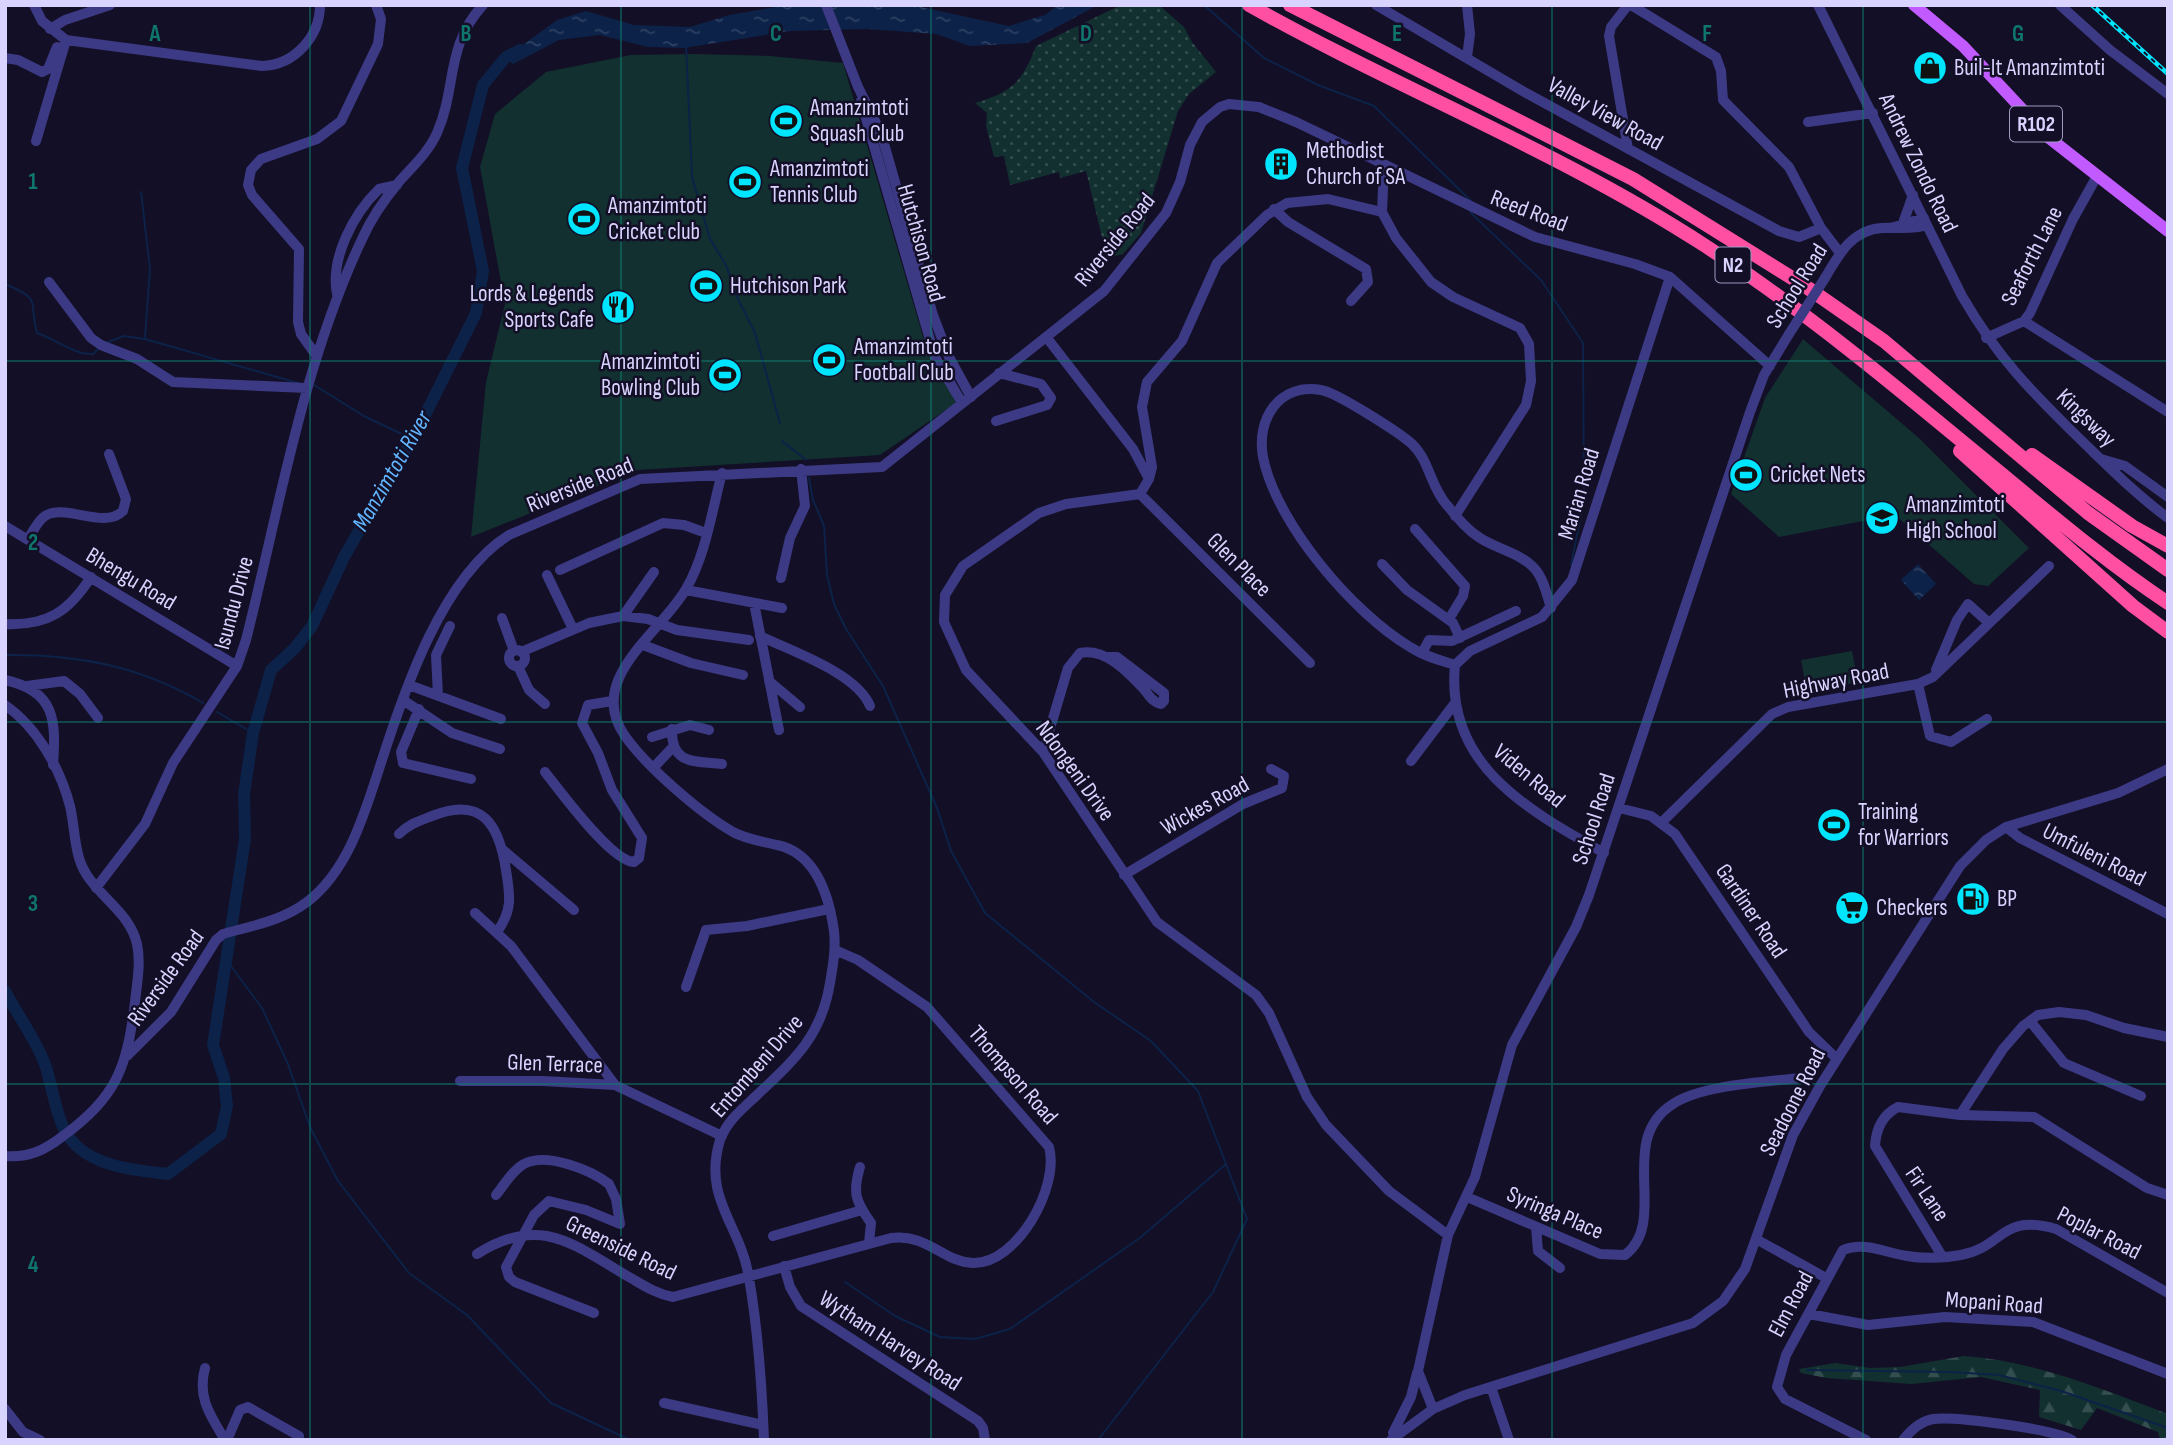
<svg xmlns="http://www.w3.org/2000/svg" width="2173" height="1445" font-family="'Sofia Sans Condensed',sans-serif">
<defs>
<pattern id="forest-firs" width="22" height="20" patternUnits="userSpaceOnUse" patternTransform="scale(1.75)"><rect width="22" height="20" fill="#12302f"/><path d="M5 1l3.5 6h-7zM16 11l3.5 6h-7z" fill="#344d4e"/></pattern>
<pattern id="park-dots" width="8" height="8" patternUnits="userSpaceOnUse" patternTransform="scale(1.75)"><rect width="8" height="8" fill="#12302f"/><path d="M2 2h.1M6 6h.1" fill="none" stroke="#344d4e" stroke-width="1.8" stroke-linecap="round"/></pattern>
<pattern id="water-ripples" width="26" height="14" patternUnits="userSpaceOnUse" patternTransform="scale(1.75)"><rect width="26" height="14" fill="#0c2248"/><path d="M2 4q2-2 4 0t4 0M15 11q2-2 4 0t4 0" fill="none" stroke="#2f4163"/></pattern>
</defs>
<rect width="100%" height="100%" fill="#130f26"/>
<path fill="url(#forest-firs)" d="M1964,1356C2035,1361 2102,1389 2168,1414V1440H2160L2158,1432L2097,1408L2081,1430L2039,1417L2040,1390L1981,1377L1911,1384L1827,1378L1801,1373L1799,1369L1835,1363L1870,1368L1900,1367Z"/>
<path fill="url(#park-dots)" d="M1121,5H1159L1184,27L1192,42L1216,72L1189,94L1178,111L1141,233L1123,254L1107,258L1086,171L1060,178L1059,172L1010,185L1004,156L994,157L986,126L987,113L975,103C1011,92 1022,83 1036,46Z"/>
<path fill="#12302f" d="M694,54L770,56L843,63L924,340L956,403L880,455L638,470L471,537L486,382L505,304L480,167L495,114L546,72L631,55Z
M1803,339L1919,438L2029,548L1988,586L1974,584L1895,515L1779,537L1731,494L1765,398Z
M1852,651L1858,682L1807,692L1801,660Z"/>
<path fill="url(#water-ripples)" d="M787,5L916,6L1009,26L1045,15L1058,5H1098L1027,43L970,46L936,34L868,29L790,31L684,48L648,47L600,35L559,40L513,64L506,57L557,20L586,11L634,25L690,27L729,15Z
M1918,564L1936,584L1919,600L1901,580Z"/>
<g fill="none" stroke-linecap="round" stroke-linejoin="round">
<path stroke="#0c2248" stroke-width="2" d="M1204,5L1264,58L1318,85L1374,106L1471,201
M686,45L692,177L710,239L726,265L737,297L755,333L780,423
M141,192L150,269L145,337
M1470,212L1541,280L1583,343L1584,501L1571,565
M5,284C43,300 28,300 37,333C56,339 74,355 93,354L99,348
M108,342L124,336L145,339L298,383
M314,385L364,416L412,439
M782,441L806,460
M809,478L813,500L824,526L827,575L834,604L846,629L883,686L937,808L951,851L985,913L1094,1002L1151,1041L1198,1091L1247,1219L1213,1292L1098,1440
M5,655C77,654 140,666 203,703
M217,712L253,733
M225,958L262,1008L288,1064L310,1127L338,1181L409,1273L467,1315L551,1403L630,1440
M845,1282L895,1316L940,1337L975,1339L1010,1329L1141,1237L1226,1164
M1807,1370L1951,1372L1999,1375L2061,1391L2168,1428"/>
<path stroke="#0c2248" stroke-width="12" d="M5,991C18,1016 37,1041 46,1067C52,1087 55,1110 64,1129C82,1166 132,1170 168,1174L221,1134L227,1106L224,1078L213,1045L245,839L244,794L253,733L271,670L295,648L312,626L344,557L419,427L476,313L483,271L462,168L483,85L506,57L520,50"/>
<path stroke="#3d3a85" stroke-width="10" d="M34,5L42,21L66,40L262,66C295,65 320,36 320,5
M826,5L858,87L881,133L933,315L949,357L971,397
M1376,5L1526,93L1779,231L1799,237L1821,228
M1467,5L1470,34L1467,57
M1631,5L1716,57L1721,71L1723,100L1789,167L1821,228L1840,253
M1818,5L1962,296C1999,360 2032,392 2084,443C2111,469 2138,496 2168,518
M2060,5L2110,50L2168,94
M50,29L65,20L110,5
M5,58L18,60L42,72L48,69L57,47
M861,101L935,357L962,403
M1808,122L1873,113
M36,141L66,40
M1628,149L1609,36L1611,27L1628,5
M1274,209L1288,222L1366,269L1368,282L1351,301
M1382,212L1396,238L1431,282L1453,297L1520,328L1529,344L1531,381L1526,405L1455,516
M1903,223L1913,195
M1891,228L1924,218
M1825,278C1839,254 1852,230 1882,228C1898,227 1911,230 1927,225
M49,282L91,338L101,345L137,359L173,382L307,388
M337,294C330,259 353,214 379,189L397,185
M2024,321L2168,412
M1047,338L1133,449L1149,479L1140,494L1066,504L1039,513L963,566L945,595L944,622L966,670L1043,752L1157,922L1256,995L1269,1013L1307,1097L1326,1125L1389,1191L1448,1235
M1986,338L2024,321L2030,313L2073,219L2097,176
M316,355L301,334L298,322L299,249L252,195L248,185L251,170L261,159L317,139L341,121L378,44L381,19L376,5
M996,421L1047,405L1051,398L1041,384L999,373
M2101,459L2125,466L2168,497
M722,473C712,510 706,555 686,589C660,634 585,679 625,736C647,767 700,813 733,832C748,840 762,841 777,845C816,853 829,896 834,931C836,949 833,965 830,983C821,1037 795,1059 756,1096C742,1109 727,1121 720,1140C702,1199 741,1225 749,1278C758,1330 762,1387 764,1440
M1149,479L1152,467L1142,407L1147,382L1182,341L1217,263L1267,215L1287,203L1328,199L1382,212L1384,165
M1140,494L1310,663
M5,526L237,666
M1415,529L1465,586L1463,596L1449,619
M28,539C33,532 38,520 45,516C65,503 104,530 123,511L126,499L109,454
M1382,564L1407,590L1453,623L1460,638
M560,570L663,523L684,525L706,533
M547,575L573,629
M781,578L790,538L805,506L801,469
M686,590L782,608
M754,603L779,730
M623,616L654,572
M502,618L514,651
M5,624C48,626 69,611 91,577
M760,636C791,651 857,673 870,706
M643,645L691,663L743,675
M509 658a8 8 0 1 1 16 0a8 8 0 1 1-16 0Z
M521,652L589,623L623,616L648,619L677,630L749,640
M1422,653L1429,640L1452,641L1516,611
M1455,665C1439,660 1424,656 1410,647C1353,613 1276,523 1263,457C1256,419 1279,383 1321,390C1336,392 1400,433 1412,444C1429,460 1431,487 1446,504C1456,516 1466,529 1480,538C1497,549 1521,553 1535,569C1544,579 1547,596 1551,608
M1455,665L1470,651L1542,617L1572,580L1670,277
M1455,665C1445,765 1528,810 1604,853
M518,666L529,690L545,704
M1936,670L1957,620L1968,604L1988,622
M5,680C56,691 56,721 53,765
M769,681L800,707
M1918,684L1930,736L1951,742L1987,719
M409,685L501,719
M27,686L64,681L80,694L98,718
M438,696L436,655L450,626
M403,700L452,733L500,749
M5,705C37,727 60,768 70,806C74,823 74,841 79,858C89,893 129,908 137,944C141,963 137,983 135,1002C127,1067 117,1097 63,1136C45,1150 29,1158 5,1156
M419,709L401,752L403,763L471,779
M672,729C671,765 694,761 722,764
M652,737L690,725L709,730
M1043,752L1068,668L1080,653C1104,648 1125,669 1141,686C1148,693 1151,702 1161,704L1164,701V693L1117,657H1106
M1411,761L1455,703
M655,766L673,747
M545,772C560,791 611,861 634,862L639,858L642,838L612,790L598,753L582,723L588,705L612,701
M1619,808L1651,816L1675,834L1809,1032L1836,1058
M1662,822L1772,714L1788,707L1918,684L1933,677L2049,566
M2006,827L2020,838L2168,914
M399,834C409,824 419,821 432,816C482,796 499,824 506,870C510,895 513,910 497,932
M503,850L574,910
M1124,875L1243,804L1282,788L1284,776L1271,769
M96,888L145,824L173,763L237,666L246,640C280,505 303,363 363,237C372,217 384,200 398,183C412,167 428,153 437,133C457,88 445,46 483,5
M475,913L511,946L615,1085
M686,987L706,930L747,926L829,909
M2030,1021L2064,1063L2141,1096
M127,1056L171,1012L216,940L223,934C251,926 282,921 307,902C349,870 365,812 381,763C404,691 442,577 509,535L640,479L882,467L1104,291L1166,213L1180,182L1190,145L1202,122L1220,107L1229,104L1259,107L1296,122L1535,237L1635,264L1670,277L1770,366
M460,1081H543L615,1085L722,1136
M1960,1115L2003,1049L2023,1026L2038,1015L2059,1012L2086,1015L2124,1028L2168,1037
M860,1167C852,1193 856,1202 871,1223L869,1243
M496,1195C504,1185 514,1168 526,1163C548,1153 591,1170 609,1184L616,1199L620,1224L586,1210L549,1201L534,1215L506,1267L509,1277L515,1282L594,1313
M1467,1197L1600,1254L1625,1255C1670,1221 1615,1140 1673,1104C1701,1085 1766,1082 1800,1078
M1536,1227L1538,1251L1560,1268
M773,1236L862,1210
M1756,1239L1826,1278
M477,1254C540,1214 573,1244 629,1277C643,1285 656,1294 673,1297L891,1238C927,1233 943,1262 973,1263C1017,1264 1060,1187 1049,1147L927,1007L858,960L835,950
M1942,1256L1875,1146C1876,1129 1882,1115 1898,1107L1960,1115L2034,1117L2147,1188L2168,1195
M784,1266L790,1287L801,1306L978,1421L983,1428L985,1440
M1809,1314L1868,1325L1945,1317L2033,1322L2168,1374
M205,1368C197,1397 210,1415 225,1440
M1491,1387L1509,1440
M664,1403L763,1425
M5,1409L23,1432L40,1440
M1433,1409L1465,1395L1693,1323L1723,1301L1745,1269L1793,1135L1820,1086L1960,866L1986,840L2006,827L2118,793L2168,769
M1393,1433L1411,1397L1417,1373
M227,1440L240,1410L248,1407L299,1436
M1391,1440L1433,1409L1418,1371L1448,1235L1475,1177L1512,1045L1576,927L1589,895L1750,412L1764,375L1789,334
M1866,1440L1785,1399L1777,1387L1786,1355L1843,1250C1864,1241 1886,1253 1907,1256C1923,1259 1945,1258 1961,1255C2004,1247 2000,1213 2056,1229L2168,1293
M1903,1440C1911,1430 1920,1421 1933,1419C1955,1416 2054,1429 2072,1440"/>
<path stroke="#c25bff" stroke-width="12" d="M1914,5L1963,46L2048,137L2168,231"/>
<path stroke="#ff4fa3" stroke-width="14" d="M1249,5C1398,89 1559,151 1704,245C1806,311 1899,389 1993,467C2050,514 2106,562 2168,603
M1290,5L1633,179L1805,286L1884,341L2088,513L2168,570
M1960,451L2133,606L2168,632
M2032,455L2132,526L2168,546"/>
<g stroke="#00e5ff" stroke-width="4.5">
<path id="rail" d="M2092,5L2168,74"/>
</g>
<use href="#rail" stroke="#130f26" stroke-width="2" stroke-dasharray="5" stroke-linecap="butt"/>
<path stroke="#3d3a85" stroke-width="10" d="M1789,334L1825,278"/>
</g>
<path fill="none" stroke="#0f766e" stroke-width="2" stroke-opacity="0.55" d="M310,5V1440M621,5V1440M931,5V1440M1242,5V1440M1552,5V1440M1863,5V1440M5,361H2168M5,722H2168M5,1084H2168"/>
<defs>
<g id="shop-disc" transform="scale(1.75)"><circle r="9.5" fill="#00e5ff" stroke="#130f26"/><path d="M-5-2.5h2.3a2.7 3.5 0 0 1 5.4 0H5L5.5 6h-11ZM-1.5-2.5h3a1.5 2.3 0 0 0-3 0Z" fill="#111"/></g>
<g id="stadium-disc" transform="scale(1.75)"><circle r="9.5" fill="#00e5ff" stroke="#130f26"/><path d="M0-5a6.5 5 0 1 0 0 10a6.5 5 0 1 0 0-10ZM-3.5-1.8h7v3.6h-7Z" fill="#111"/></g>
<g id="building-disc" transform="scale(1.75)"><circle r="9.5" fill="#00e5ff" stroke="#130f26"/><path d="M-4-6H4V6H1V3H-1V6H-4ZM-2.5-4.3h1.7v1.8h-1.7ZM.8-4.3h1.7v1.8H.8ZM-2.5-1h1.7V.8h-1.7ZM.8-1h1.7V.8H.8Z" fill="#111"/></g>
<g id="restaurant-disc" transform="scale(1.75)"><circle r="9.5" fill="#00e5ff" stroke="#130f26"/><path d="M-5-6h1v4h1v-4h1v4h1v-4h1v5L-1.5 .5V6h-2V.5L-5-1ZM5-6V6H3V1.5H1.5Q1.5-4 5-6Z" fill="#111"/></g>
<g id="school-disc" transform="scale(1.75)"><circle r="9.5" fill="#00e5ff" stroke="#130f26"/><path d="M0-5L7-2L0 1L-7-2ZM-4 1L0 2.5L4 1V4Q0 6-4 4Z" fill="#111"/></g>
<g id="fuel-disc" transform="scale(1.75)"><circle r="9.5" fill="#00e5ff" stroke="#130f26"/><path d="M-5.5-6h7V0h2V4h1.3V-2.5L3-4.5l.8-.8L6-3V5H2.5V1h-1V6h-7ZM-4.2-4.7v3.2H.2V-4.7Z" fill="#111"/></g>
<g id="supermarket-disc" transform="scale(1.75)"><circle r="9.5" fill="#00e5ff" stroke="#130f26"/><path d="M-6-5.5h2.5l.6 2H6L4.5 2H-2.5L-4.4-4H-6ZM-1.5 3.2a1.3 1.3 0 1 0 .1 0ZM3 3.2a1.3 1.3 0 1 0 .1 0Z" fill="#111"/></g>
</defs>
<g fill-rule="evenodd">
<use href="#shop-disc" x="1930" y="68"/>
<use href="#stadium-disc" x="786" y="121"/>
<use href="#building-disc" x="1281" y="164"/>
<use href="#stadium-disc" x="745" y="182"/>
<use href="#stadium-disc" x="584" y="219"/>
<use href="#stadium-disc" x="706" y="286"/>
<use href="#restaurant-disc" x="618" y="307"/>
<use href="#stadium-disc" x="829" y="360"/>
<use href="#stadium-disc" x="725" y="375"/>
<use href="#stadium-disc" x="1746" y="475"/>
<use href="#school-disc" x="1882" y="518"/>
<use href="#stadium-disc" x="1834" y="825"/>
<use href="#fuel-disc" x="1973" y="899"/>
<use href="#supermarket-disc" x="1852" y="908"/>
</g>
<g text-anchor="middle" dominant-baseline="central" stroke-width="5" stroke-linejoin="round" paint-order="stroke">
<g fill="#130f26" stroke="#9e99be" stroke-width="2">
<rect x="2010" y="106.5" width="52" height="35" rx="5"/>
<rect x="1715.5" y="247.5" width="35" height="35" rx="5"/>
</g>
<g font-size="21" font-weight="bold" fill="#d9d4ff">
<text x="2036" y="124">R102</text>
<text x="1733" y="265">N2</text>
</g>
<g font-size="23" fill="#d9d4ff" stroke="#130f26" text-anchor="start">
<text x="1954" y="68">Buil-It Amanzimtoti</text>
<text x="810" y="108">Amanzimtoti<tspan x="810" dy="26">Squash Club</tspan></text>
<text x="1306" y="151">Methodist<tspan x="1306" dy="26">Church of SA</tspan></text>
<text x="770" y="169">Amanzimtoti<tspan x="770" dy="26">Tennis Club</tspan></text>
<text x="608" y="206">Amanzimtoti<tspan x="608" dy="26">Cricket club</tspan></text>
<text x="730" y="286">Hutchison Park</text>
<text x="594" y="294" text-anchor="end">Lords &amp; Legends<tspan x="594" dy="26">Sports Cafe</tspan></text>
<text x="854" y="347">Amanzimtoti<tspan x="854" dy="26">Football Club</tspan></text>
<text x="700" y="362" text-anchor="end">Amanzimtoti<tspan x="700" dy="26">Bowling Club</tspan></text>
<text x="1770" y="475">Cricket Nets</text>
<text x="1906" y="505">Amanzimtoti<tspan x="1906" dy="26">High School</tspan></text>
<text x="1858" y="812">Training<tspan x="1858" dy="26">for Warriors</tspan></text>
<text x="1997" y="899">BP</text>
<text x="1876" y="908">Checkers</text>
</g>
<g font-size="23" fill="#d9d4ff" stroke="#130f26">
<text transform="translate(1605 114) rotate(29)">Valley View Road</text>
<text transform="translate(1918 163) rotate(64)">Andrew Zondo Road</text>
<text transform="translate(1529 211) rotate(21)">Reed Road</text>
<text transform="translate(1115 240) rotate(-51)">Riverside Road</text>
<text transform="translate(921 243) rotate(74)">Hutchison Road</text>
<text transform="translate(2032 256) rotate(-63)">Seaforth Lane</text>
<text transform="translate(1797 286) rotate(-58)">School Road</text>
<text transform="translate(2086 418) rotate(44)">Kingsway</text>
<text transform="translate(580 485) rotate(-22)">Riverside Road</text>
<text transform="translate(1579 494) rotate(-73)">Marian Road</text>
<text transform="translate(1239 565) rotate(45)">Glen Place</text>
<text transform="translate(131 579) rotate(31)">Bhengu Road</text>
<text transform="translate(234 603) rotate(-75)">Isundu Drive</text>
<text transform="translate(1836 681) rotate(-11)">Highway Road</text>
<text transform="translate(1075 771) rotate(54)">Ndongeni Drive</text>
<text transform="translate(1529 776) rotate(40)">Viden Road</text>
<text transform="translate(1205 806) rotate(-29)">Wickes Road</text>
<text transform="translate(1594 819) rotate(-72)">School Road</text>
<text transform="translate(2094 855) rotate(27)">Umfuleni Road</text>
<text transform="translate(1751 911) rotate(56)">Gardiner Road</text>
<text transform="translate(166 978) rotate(-54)">Riverside Road</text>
<text transform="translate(555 1064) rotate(2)">Glen Terrace</text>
<text transform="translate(757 1066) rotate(-49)">Entombeni Drive</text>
<text transform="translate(1013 1075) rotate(49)">Thompson Road</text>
<text transform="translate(1793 1102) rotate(-63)">Seadoone Road</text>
<text transform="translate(1927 1194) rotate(56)">Fir Lane</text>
<text transform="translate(1555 1213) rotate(23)">Syringa Place</text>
<text transform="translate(2099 1233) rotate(27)">Poplar Road</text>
<text transform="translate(621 1248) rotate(26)">Greenside Road</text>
<text transform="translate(1994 1303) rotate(4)">Mopani Road</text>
<text transform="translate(1791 1304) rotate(-62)">Elm Road</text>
<text transform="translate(890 1341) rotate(33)">Wytham Harvey Road</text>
</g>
<g font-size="24" font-style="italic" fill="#62b6ff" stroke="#130f26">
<text transform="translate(392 471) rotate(-60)">Manzimtoti River</text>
</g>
</g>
<g font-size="23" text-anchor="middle" font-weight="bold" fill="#0f766e" stroke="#130f26" stroke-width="5" stroke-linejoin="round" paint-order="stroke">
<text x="155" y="41">A</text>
<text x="466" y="41">B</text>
<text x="776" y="41">C</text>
<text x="1086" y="41">D</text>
<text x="1397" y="41">E</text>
<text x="1707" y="41">F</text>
<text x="2018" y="41">G</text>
<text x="33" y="189">1</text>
<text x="33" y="550">2</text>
<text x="33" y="911">3</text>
<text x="33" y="1272">4</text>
</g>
<rect width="2173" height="1445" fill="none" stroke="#d9d4ff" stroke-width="14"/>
</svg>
